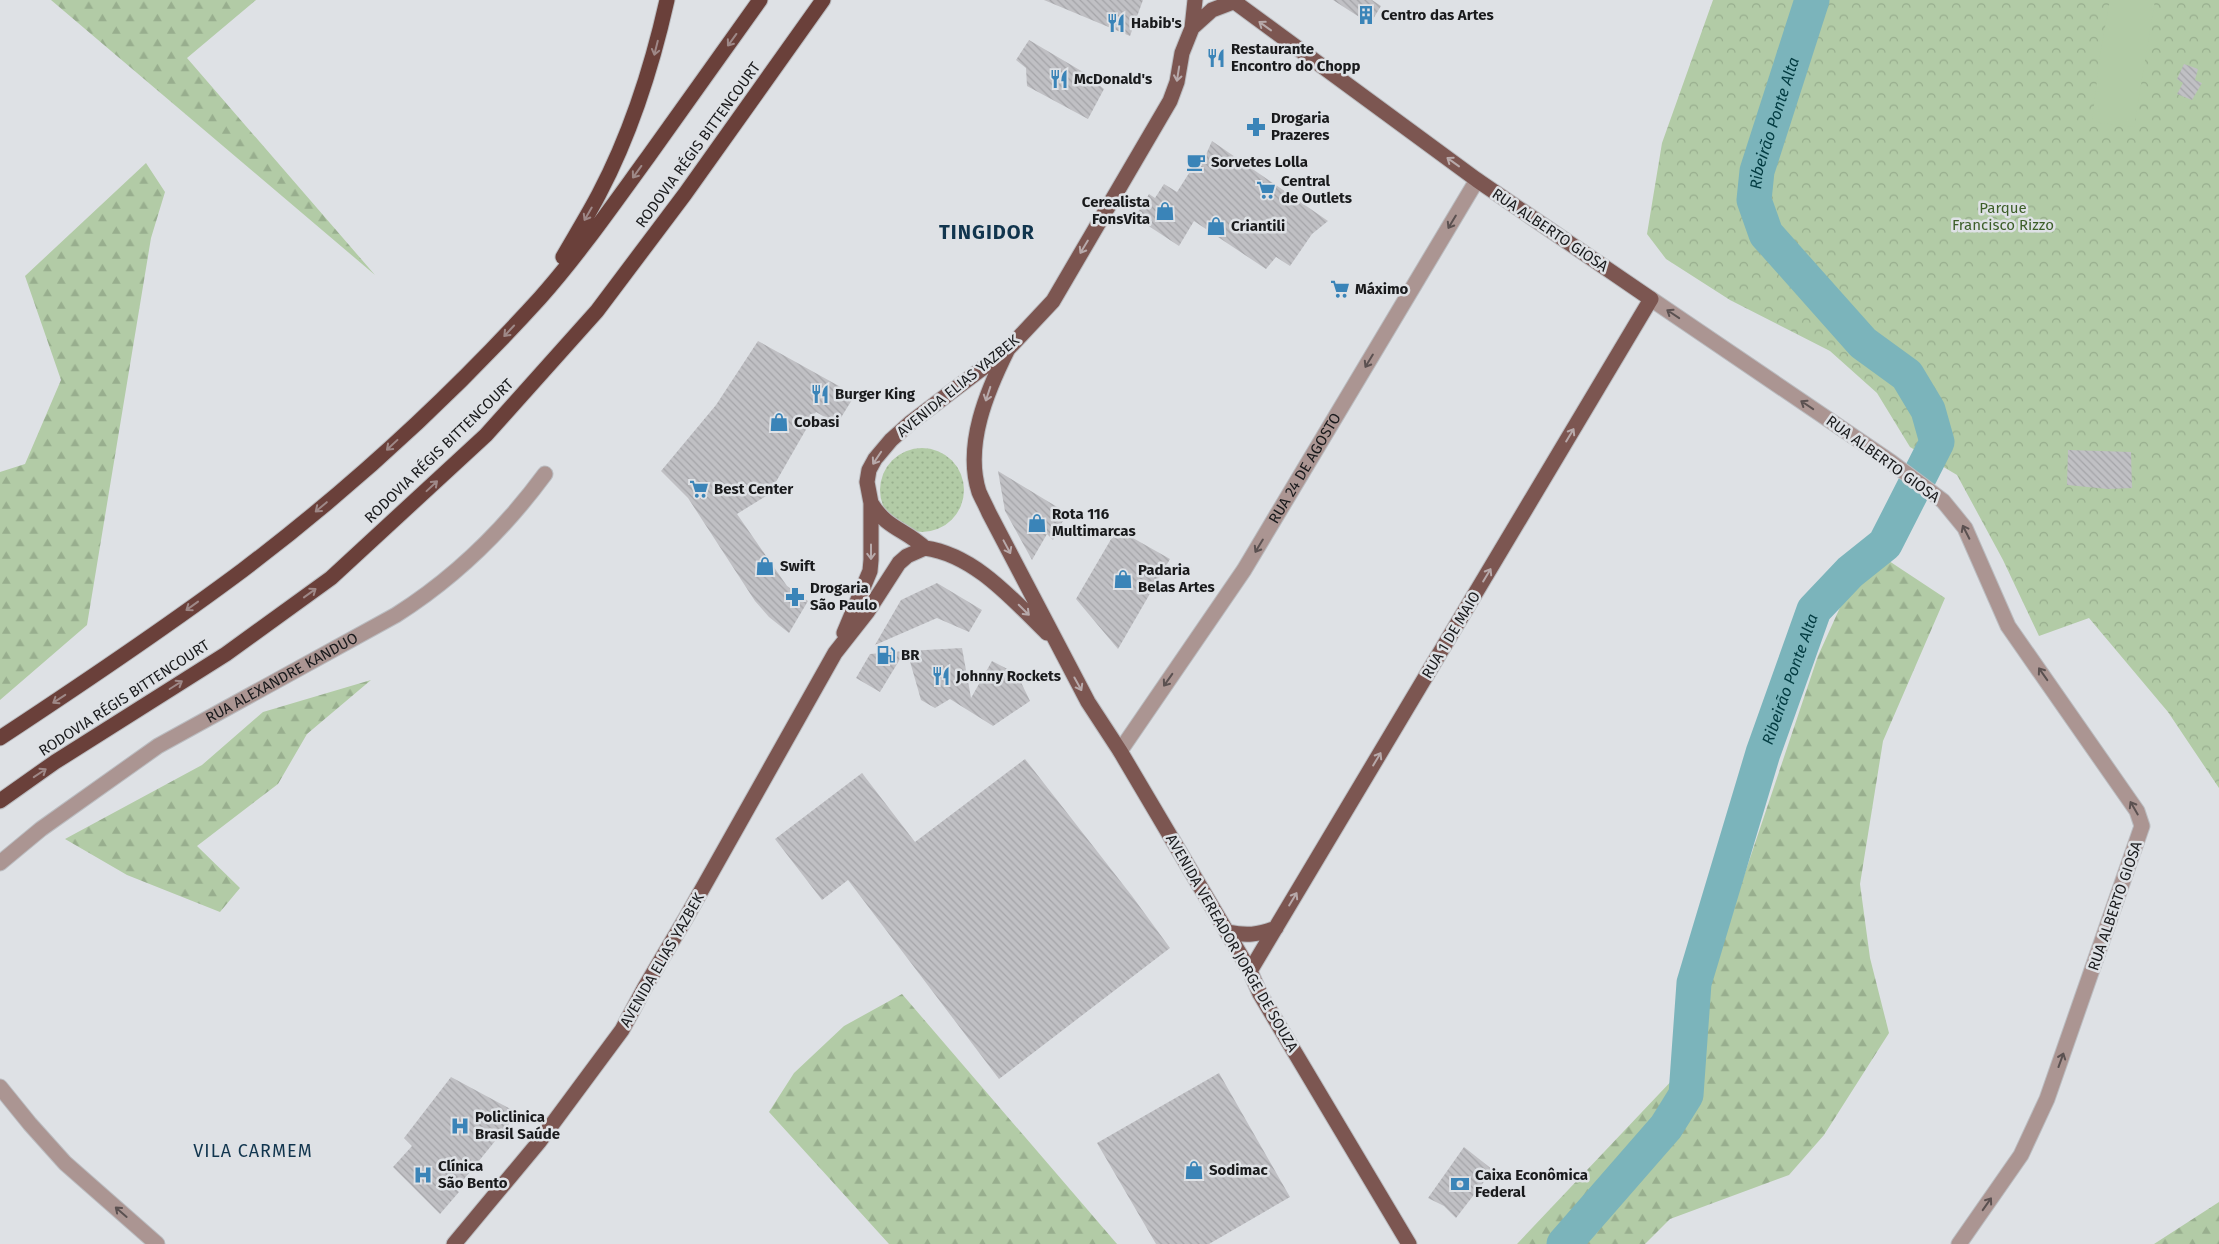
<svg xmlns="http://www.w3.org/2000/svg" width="2219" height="1244" font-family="'Fira Sans',sans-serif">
<defs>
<pattern id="grass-dots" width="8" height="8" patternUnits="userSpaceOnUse" patternTransform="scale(1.25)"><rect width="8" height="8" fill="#b2cba6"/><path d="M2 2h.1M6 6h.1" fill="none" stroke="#98ae8e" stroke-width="1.8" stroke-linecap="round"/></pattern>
<pattern id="forest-firs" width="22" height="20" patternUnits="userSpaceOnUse" patternTransform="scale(1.25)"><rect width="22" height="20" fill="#b2cba6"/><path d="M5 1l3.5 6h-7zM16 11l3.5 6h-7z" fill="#98ae8e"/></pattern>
<pattern id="park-crowns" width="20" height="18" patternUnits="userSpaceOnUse" patternTransform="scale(1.25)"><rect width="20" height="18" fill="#b2cba6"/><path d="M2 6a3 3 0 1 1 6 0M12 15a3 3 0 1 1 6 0" fill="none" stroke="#98ae8e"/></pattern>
<pattern id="building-back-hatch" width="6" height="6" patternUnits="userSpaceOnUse" patternTransform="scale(1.25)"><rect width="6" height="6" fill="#c0c0c4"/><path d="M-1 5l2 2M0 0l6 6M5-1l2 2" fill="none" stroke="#a4a4a8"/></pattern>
</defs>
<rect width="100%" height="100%" fill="#dee1e5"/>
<path fill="url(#grass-dots)" d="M880 490a42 42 0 1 1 84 0a42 42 0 1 1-84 0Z"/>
<path fill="url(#forest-firs)" d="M51,0H256L187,58L375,275Z
M146,163L165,192L151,238L87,625L0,700V472L25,464L61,380L25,276Z
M1889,561L1945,598L1883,741L1860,884L1870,958L1889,1033L1824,1135L1789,1175L1670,1219L1645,1244H1517L1677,1075L1818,656L1847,592Z
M371,680L307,734L278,784L197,846L240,888L220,912L127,875L65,839L202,765L263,712Z
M902,994L1117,1244H889L769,1112L794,1073L844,1026Z
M2219,1202V1244H2154Z"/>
<path fill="url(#park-crowns)" d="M1713,0H2219V788L2168,712L2089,618L2039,636L2003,560L1957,475L1910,447L1877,393L1830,351L1730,300L1666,259L1647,234L1662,143Z"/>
<path fill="#b2cba6" d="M2110,0H2155L2134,127L2092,122L2100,55Z"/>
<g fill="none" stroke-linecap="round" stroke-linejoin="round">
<path stroke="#7bb4bb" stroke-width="35" id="s1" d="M1564,1244L1666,1127L1686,1095L1694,983L1763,753L1814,610L1850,572L1885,544L1937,442L1928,410L1907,375L1863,343L1766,234L1754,200L1757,171L1812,0"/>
</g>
<path fill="url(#building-back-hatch)" d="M1044,0H1143L1130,36Z
M1333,0H1372L1381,6L1370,24Z
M1029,40L1083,72L1104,89L1088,119L1027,86L1026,68L1016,60Z
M2184,64L2198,69L2195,80L2202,83L2192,100L2177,94L2183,83L2177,79Z
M1212,141L1328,221L1312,234L1290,266L1276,257L1266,269L1194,221L1179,246L1135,217L1149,194L1155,198L1164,184L1177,192L1198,159H1204Z
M758,341L855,395L837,424L816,412L769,494L737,514L787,586L808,601L789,633L769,617L755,601L688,498L661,471L716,405Z
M2068,450L2131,452L2132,488L2108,489L2067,485Z
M998,471L1067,513L1053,540L1047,534L1032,560L1005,511Z
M1117,529L1170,559L1118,649L1076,599Z
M937,583L982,610L969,632L937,618L875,645L901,600Z
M962,648L971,698L992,661L1017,674L1030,701L993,726L950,699L935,708L921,700L907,651Z
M905,651L880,692L856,678L870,654Z
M1025,759L1132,896L1170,948L999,1079L848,880L822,900L775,839L862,773L915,842Z
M1219,1073L1290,1197L1209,1244H1156L1097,1143Z
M451,1077L518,1113L456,1189L459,1192L440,1214L393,1167L412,1146L404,1138Z
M1464,1147L1493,1170L1456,1218L1444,1206L1428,1198Z"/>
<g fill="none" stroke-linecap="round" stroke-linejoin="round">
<g stroke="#bbbdc1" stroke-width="17">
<g id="minor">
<path d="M1651,299L1891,462L1943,501L1965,528L2008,626L2137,811L2142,826L2047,1099L2021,1155L1959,1244"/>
<path id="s2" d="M1120,751L1244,570L1477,180"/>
<path id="s3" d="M0,863L41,829L158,746L396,615C456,577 503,531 545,474"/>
<path d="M0,1087L30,1124L65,1163L157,1244"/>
</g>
</g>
<g stroke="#bbbdc1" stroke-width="17">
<path id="major" d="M1232,0L1477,180L1651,299L1250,971
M1192,28L1212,10L1233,2
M1008,349C987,391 964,445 979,492C982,499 986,506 989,513L1088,702L1120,751L1250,971L1260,994L1409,1244
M871,503C887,529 905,529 925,548
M925,548C975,555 1013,600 1047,633
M844,633L870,571L871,560V503L867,482L869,470L875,459L891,440L910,423L1008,349L1053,301L1170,101L1177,82L1182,53L1192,28L1195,0
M1228,932C1246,936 1258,935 1276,928
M454,1244L539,1142L622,1030L645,987L687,916L835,653L868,611L899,563L907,556L925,548"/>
</g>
<g stroke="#bbbdc1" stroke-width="17">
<path id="highway" d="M563,257C575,236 588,215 599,194C631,133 652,67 667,0
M0,738C82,684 164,629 243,570C350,489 450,397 540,298C579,254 613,205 648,157C685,105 723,52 760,0
M0,801L55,762L226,654L331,578L486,435L597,311L685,194L823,0"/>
</g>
<use href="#minor" stroke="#ab9592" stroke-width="15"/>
<use href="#major" stroke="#7c5651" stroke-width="15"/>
<use href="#highway" stroke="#6a403a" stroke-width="15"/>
</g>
<defs><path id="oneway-shaft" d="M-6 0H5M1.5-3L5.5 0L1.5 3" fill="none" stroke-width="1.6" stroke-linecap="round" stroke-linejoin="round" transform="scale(1.25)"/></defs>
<g stroke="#b7a9aa">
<use href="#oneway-shaft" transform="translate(1265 26) rotate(-144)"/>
<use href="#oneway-shaft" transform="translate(1178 74) rotate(99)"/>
<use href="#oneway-shaft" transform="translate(1453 162) rotate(-144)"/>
<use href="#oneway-shaft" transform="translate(1084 247) rotate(121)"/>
<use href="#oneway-shaft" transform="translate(988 394) rotate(108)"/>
<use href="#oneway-shaft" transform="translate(1570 435) rotate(-59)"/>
<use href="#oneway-shaft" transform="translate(877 458) rotate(124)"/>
<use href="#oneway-shaft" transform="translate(1007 547) rotate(62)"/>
<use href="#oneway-shaft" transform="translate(871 552) rotate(90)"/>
<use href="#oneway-shaft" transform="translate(1487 575) rotate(-59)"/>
<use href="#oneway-shaft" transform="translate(1024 610) rotate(45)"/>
<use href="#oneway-shaft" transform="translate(1078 684) rotate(61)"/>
<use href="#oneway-shaft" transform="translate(1377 759) rotate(-59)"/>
<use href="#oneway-shaft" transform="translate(1293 899) rotate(-59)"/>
</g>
<g stroke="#9e8887">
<use href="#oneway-shaft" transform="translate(732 40) rotate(126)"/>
<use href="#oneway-shaft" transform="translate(656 48) rotate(104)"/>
<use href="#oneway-shaft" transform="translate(637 172) rotate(126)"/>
<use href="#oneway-shaft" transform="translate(588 214) rotate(120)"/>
<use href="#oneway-shaft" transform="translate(509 331) rotate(133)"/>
<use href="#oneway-shaft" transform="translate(392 445) rotate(137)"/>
<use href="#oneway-shaft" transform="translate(432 486) rotate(-43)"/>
<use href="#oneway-shaft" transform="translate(321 507) rotate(140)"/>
<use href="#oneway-shaft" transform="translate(310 593) rotate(-36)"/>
<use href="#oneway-shaft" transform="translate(192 606) rotate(144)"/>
<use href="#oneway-shaft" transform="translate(176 685) rotate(-32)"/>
<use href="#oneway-shaft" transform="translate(59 699) rotate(147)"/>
<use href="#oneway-shaft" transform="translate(40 773) rotate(-34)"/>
</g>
<g stroke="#5b5151">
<use href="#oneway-shaft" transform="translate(1452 222) rotate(121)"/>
<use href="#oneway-shaft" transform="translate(1673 314) rotate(-146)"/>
<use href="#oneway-shaft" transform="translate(1369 361) rotate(121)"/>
<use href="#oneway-shaft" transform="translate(1807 405) rotate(-146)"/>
<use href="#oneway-shaft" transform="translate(1966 532) rotate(-117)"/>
<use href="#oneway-shaft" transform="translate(1259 546) rotate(121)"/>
<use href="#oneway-shaft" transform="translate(2043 674) rotate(-125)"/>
<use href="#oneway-shaft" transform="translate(1168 680) rotate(125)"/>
<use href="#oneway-shaft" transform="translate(2134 808) rotate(-120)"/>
<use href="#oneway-shaft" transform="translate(2061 1060) rotate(-70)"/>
<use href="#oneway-shaft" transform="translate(1987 1204) rotate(-55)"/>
<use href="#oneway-shaft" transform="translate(121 1212) rotate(-139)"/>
</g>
<defs>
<g id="building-bare" transform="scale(1.5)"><path d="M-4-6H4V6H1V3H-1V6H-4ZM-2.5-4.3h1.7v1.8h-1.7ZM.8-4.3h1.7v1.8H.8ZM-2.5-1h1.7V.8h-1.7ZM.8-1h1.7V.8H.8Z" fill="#3a84b8" stroke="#dee1e5" stroke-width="2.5" paint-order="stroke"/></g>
<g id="restaurant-bare" transform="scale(1.5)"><path d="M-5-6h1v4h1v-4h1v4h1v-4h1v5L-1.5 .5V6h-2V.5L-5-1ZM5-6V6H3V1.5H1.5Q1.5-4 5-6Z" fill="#3a84b8" stroke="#dee1e5" stroke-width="2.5" paint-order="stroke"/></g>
<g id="pharmacy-bare" transform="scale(1.5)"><path d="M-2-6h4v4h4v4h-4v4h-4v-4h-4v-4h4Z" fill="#3a84b8" stroke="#dee1e5" stroke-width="2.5" paint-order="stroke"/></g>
<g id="cafe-bare" transform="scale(1.5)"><path d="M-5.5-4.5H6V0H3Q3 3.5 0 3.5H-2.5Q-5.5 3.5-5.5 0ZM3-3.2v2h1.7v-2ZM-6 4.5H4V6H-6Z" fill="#3a84b8" stroke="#dee1e5" stroke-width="2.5" paint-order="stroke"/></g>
<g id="supermarket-bare" transform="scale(1.5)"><path d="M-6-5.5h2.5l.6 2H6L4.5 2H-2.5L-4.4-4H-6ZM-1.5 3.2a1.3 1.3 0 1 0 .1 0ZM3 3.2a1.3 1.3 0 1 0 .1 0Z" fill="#3a84b8" stroke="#dee1e5" stroke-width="2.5" paint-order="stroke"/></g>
<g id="shop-bare" transform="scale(1.5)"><path d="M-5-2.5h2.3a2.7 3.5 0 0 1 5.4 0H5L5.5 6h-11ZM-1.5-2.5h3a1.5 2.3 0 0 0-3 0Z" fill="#3a84b8" stroke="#dee1e5" stroke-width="2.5" paint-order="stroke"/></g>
<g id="fuel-bare" transform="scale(1.5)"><path d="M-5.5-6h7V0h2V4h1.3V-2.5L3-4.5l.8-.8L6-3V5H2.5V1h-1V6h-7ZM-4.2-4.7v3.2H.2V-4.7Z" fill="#3a84b8" stroke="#dee1e5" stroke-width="2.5" paint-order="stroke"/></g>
<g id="hospital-bare" transform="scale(1.5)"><path d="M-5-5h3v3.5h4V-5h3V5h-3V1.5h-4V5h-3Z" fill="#3a84b8" stroke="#dee1e5" stroke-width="2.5" paint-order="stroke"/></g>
<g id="bank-bare" transform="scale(1.5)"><path d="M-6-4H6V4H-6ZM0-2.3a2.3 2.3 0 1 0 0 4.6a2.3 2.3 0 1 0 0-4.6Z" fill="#3a84b8" stroke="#dee1e5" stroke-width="2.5" paint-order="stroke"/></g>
</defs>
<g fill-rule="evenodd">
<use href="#building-bare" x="1366" y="15"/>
<use href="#restaurant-bare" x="1116" y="23"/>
<use href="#restaurant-bare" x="1216" y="58"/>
<use href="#restaurant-bare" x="1059" y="79"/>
<use href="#pharmacy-bare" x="1256" y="127"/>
<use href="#cafe-bare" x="1196" y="162"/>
<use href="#supermarket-bare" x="1266" y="190"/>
<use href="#shop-bare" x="1165" y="211"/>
<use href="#shop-bare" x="1216" y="226"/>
<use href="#supermarket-bare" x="1340" y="289"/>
<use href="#restaurant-bare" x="820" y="394"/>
<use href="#shop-bare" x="779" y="422"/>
<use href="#supermarket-bare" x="699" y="489"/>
<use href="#shop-bare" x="1037" y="523"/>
<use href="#shop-bare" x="765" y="566"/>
<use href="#shop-bare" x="1123" y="579"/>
<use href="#pharmacy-bare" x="795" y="597"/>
<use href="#fuel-bare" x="886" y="655"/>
<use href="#restaurant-bare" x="941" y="676"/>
<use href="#hospital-bare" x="460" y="1126"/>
<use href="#shop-bare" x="1194" y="1170"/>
<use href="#hospital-bare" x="423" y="1175"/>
<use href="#bank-bare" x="1460" y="1184"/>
</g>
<g text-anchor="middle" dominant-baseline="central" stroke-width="5" stroke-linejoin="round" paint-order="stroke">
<g font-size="15" font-weight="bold" fill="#191a1c" stroke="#dee1e5" text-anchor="start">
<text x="1381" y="15">Centro das Artes</text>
<text x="1131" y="23">Habib's</text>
<text x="1231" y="49">Restaurante<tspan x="1231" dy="17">Encontro do Chopp</tspan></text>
<text x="1074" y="79">McDonald's</text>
<text x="1271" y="118">Drogaria<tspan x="1271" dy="17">Prazeres</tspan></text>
<text x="1211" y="162">Sorvetes Lolla</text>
<text x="1281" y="181">Central<tspan x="1281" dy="17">de Outlets</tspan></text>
<text x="1150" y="202" text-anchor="end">Cerealista<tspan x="1150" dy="17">FonsVita</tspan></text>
<text x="1231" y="226">Criantili</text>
<text x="1355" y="289">Máximo</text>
<text x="835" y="394">Burger King</text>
<text x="794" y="422">Cobasi</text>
<text x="714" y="489">Best Center</text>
<text x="1052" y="514">Rota 116<tspan x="1052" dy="17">Multimarcas</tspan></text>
<text x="780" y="566">Swift</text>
<text x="1138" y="570">Padaria<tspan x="1138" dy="17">Belas Artes</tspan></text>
<text x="810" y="588">Drogaria<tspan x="810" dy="17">São Paulo</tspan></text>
<text x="901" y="655">BR</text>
<text x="956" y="676">Johnny Rockets</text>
<text x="475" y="1117">Policlinica<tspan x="475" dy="17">Brasil Saúde</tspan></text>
<text x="438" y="1166">Clínica<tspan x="438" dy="17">São Bento</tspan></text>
<text x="1209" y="1170">Sodimac</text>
<text x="1475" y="1175">Caixa Econômica<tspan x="1475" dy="17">Federal</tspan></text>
</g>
<g font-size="15" fill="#191a1c" stroke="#dee1e5">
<text transform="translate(698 145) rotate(-54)">RODOVIA RÉGIS BITTENCOURT</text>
<text transform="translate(1550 230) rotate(34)">RUA ALBERTO GIOSA</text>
<text transform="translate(958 386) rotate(-39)">AVENIDA ELIAS YAZBEK</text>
<text transform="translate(439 451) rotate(-44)">RODOVIA RÉGIS BITTENCOURT</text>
<text transform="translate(1883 459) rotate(36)">RUA ALBERTO GIOSA</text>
<text stroke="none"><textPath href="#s2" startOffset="338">RUA 24 DE AGOSTO</textPath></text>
<text transform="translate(1451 635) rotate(-59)">RUA 1 DE MAIO</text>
<text stroke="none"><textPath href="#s3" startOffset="338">RUA ALEXANDRE KANDUO</textPath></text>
<text transform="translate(124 698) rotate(-33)">RODOVIA RÉGIS BITTENCOURT</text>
<text transform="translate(2115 906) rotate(-71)">RUA ALBERTO GIOSA</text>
<text transform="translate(1232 943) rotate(60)">AVENIDA VEREADOR JORGE DE SOUZA</text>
<text transform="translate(662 960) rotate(-60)">AVENIDA ELIAS YAZBEK</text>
</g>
<g font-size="15" fill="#3c5e28" stroke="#dee1e5">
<text x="2003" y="208">Parque<tspan x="2003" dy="17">Francisco Rizzo</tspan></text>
</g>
<g font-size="16" font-style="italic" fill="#023b41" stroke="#dee1e5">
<text stroke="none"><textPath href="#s1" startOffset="1299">Ribeirão Ponte Alta</textPath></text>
<text stroke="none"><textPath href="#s1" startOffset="624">Ribeirão Ponte Alta</textPath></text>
</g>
<g font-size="18" letter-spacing="1" fill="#11354e" stroke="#dee1e5">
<text x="253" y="1151">VILA CARMEM</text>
</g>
<g font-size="20" font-weight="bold" letter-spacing="1" fill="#11354e" stroke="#dee1e5">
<text x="987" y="232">TINGIDOR</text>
</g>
</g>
</svg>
